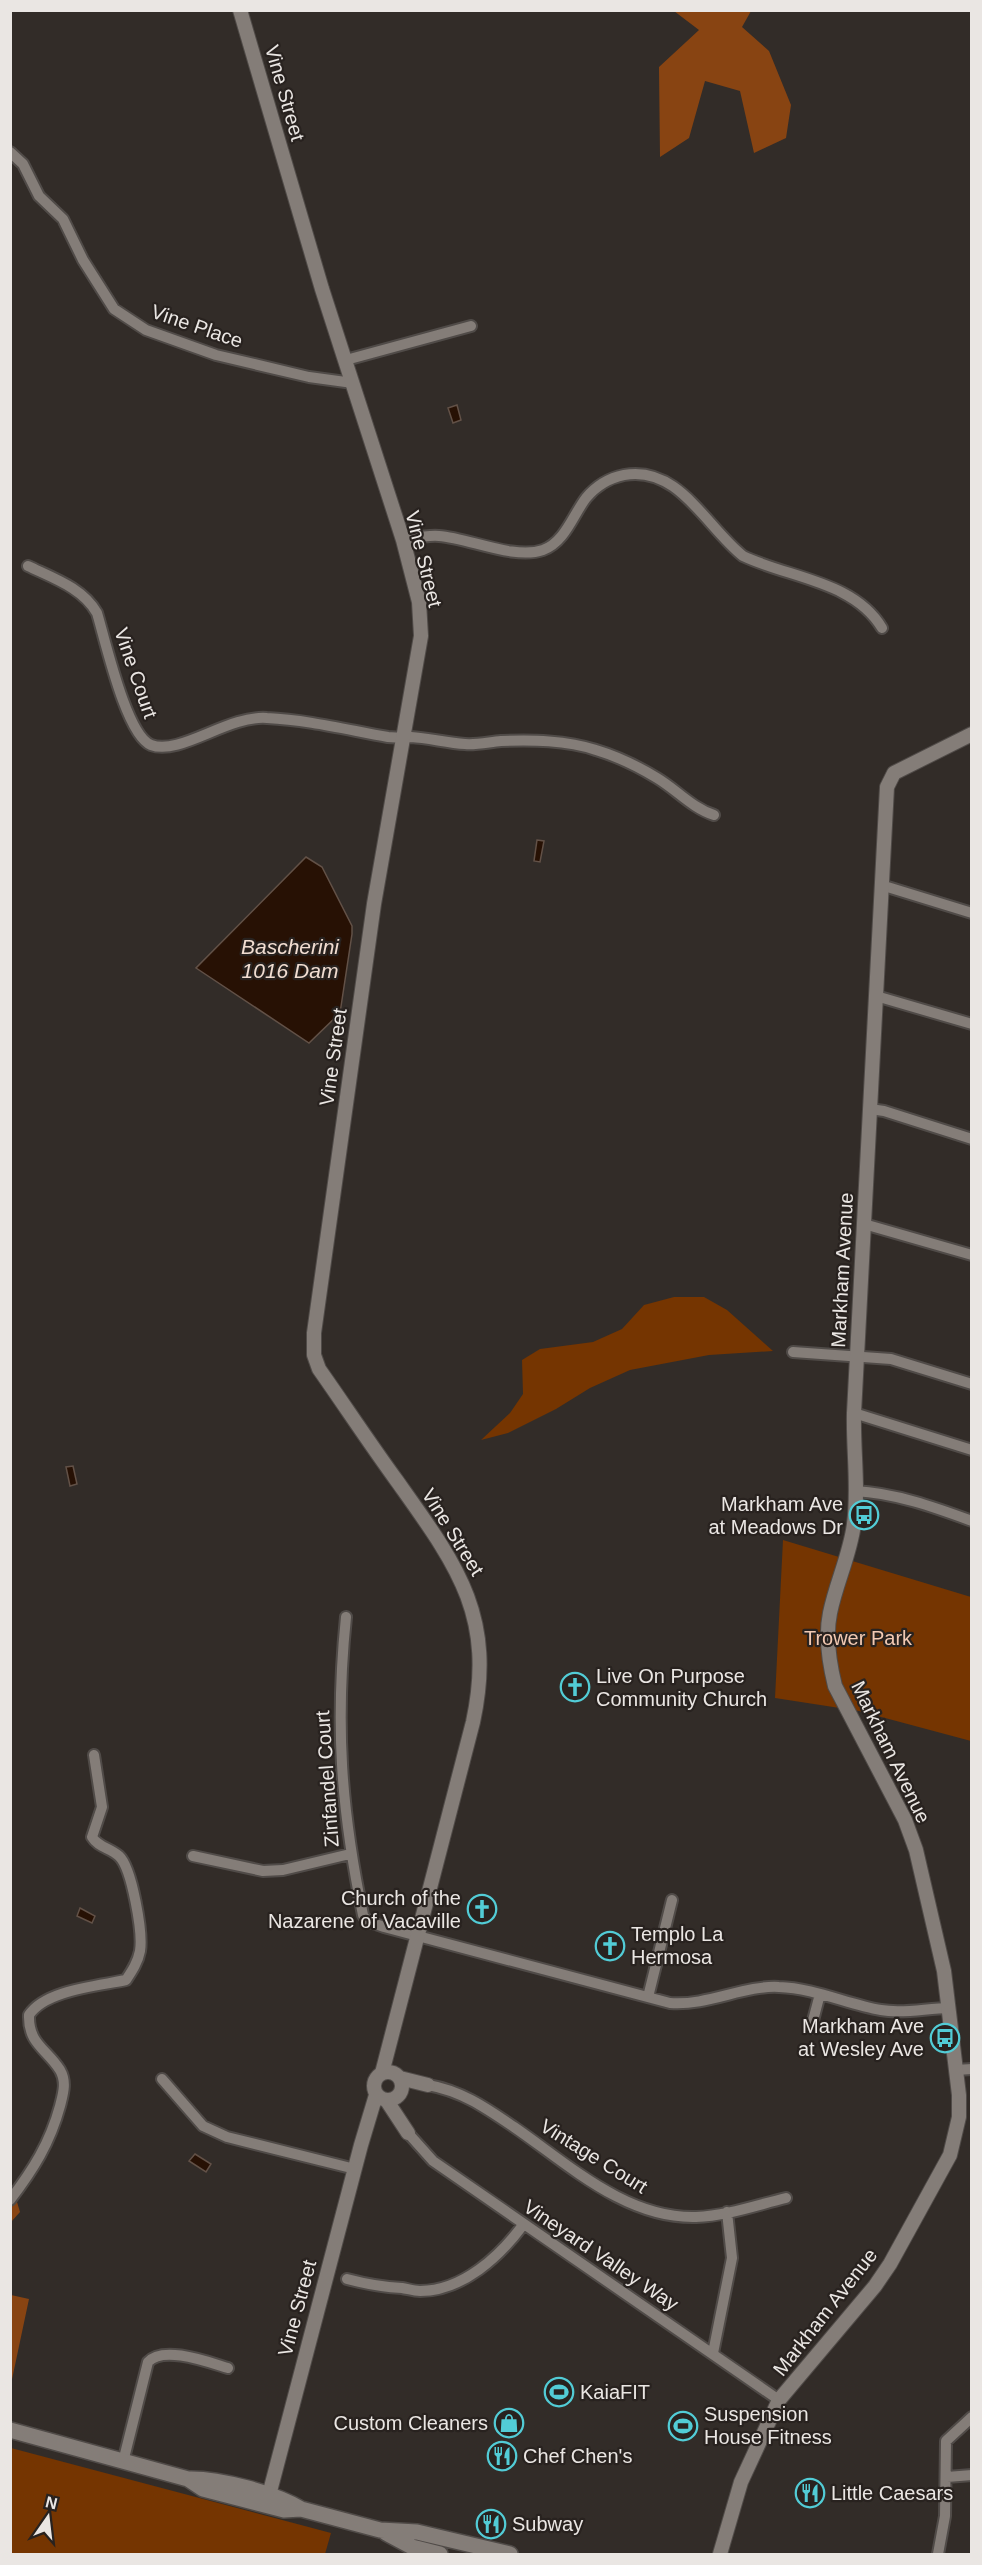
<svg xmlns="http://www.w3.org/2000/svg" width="982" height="2565" font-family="Helvetica,sans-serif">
<rect width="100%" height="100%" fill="#322c28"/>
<path fill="#753501" d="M674,1297H704L727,1310L773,1351L709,1355L630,1370L590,1388L556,1409L508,1433L481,1440L510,1413L523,1394L522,1360L540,1349L593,1342L622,1329L644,1305Z
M783,1540L971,1597V1741L859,1711L775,1698Z
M11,2448L331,2533L325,2554H11Z"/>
<path fill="#884412" d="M674,11H751L742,27L769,51L791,105L786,138L754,153L740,91L705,81L689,138L660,157L659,67L699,30Z
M10,2149L11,2182L20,2212L11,2222Z
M11,2295L29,2299L11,2384L10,2295Z"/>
<path fill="#271104" stroke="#625147" stroke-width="1.5" d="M457,405L461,420L453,423L448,408Z
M537,840L544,841L540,862L534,861Z
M306,857L322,867L352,926V934L340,1013L309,1043L196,968Z
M73,1466L77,1484L70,1486L66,1467Z
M80,1908L95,1916L92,1923L77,1916Z
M195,2154L211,2164L206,2172L189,2161Z"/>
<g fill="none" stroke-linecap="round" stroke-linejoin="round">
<g stroke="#504b48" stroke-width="14">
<path id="minor" d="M10,152L23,164L39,196L63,219L83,260L114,309L146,330L216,355L309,377L353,383
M346,360L471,326
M403,540C415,538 427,535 439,536C469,538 514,560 543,550C565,542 573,515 586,498C596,486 609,478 624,475C679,465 706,527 743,556C789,578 854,581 882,628
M28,566C53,578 83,588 97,613C105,639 126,735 151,745C180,756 228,715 267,718C309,720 348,730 388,737C396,738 403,737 411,737C429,738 447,743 465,744C477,745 489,742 501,741C532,740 566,740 596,750C616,756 639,767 657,778C677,790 692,808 714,815
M881,885L972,913
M876,996L972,1024
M870,1109L884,1111L972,1139
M864,1224L972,1255
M793,1352L891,1359L972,1384
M854,1413L972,1450
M855,1491C895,1493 934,1507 972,1521
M346,1617C335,1725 341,1809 363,1915L367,1921L384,1927L670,2003C708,2006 744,1985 779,1987C814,1988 847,2004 881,2010C904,2014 927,2008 949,2008
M193,1856L263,1871L283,1870L350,1854
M648,1997L672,1900
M811,2028L820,1994
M956,2070L972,2069
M162,2079L203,2126L227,2137L355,2169
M428,2085C462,2091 486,2108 514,2127C568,2164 626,2219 696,2217C726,2216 757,2205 786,2198
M408,2133L433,2161L779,2400
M10,2200C33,2170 50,2143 60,2106C63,2094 67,2082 60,2070C47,2049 28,2044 29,2015C45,1990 98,1986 126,1980C132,1971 138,1962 140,1951C143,1933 132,1868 119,1856C110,1848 98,1847 92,1837L102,1807L94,1755
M347,2279C366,2284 382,2287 402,2288C408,2289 414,2291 420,2291C463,2291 500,2256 523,2225
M713,2353L732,2258L727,2212
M123,2462L148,2362C163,2345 208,2362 228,2368
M947,2477L972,2475
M938,2554L945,2516L946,2441L972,2417"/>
</g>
<g stroke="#504b48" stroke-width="16">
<path id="tertiary" d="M240,10L322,289L403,540L419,602L421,636L374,904L314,1333V1355L319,1369C345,1406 370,1444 397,1481C456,1564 496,1615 473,1722L382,2073
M374 2086a14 14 0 1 1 28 0a14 14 0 1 1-28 0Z
M400,2078L428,2085
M387,2101L408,2133
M269,2495L361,2145L376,2095
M720,2554L741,2482L779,2400L875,2286L890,2264L950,2155L959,2117V2095L944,1971L916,1850L905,1820L835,1686C829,1662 825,1637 830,1613C836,1583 850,1555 854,1524C859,1488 853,1450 854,1413L887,787L894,773L972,734"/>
</g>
<g stroke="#504b48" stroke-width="18">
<path id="secondary" d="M10,2430L188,2479L203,2489L284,2510L301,2509L380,2530L417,2532L510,2554
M188,2479C218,2478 275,2493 301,2509
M386,2533L412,2547L440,2554"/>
</g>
<use href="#minor" stroke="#847d78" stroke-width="10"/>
<use href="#tertiary" stroke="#847d78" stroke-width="14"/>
<use href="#secondary" stroke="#847d78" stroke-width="15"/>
</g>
<defs>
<g id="bus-ring" transform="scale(1.5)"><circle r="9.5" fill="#28221f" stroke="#52ccd6" stroke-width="1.5"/><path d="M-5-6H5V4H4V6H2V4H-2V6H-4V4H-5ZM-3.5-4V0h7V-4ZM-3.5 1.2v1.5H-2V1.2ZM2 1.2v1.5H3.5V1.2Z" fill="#52ccd6"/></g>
<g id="church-ring" transform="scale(1.5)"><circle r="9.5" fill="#28221f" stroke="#52ccd6" stroke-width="1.5"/><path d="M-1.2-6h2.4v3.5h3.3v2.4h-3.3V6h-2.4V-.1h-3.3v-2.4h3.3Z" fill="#52ccd6"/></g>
<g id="stadium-ring" transform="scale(1.5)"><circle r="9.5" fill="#28221f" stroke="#52ccd6" stroke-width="1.5"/><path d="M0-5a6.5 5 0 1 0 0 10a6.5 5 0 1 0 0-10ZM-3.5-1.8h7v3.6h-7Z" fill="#52ccd6"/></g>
<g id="shop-ring" transform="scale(1.5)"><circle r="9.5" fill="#28221f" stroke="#52ccd6" stroke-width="1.5"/><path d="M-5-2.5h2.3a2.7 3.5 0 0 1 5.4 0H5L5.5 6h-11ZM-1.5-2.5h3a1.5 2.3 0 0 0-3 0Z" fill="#52ccd6"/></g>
<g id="restaurant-ring" transform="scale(1.5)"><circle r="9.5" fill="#28221f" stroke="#52ccd6" stroke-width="1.5"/><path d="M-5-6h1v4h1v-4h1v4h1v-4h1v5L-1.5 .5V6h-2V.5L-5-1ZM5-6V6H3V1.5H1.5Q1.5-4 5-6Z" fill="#52ccd6"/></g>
</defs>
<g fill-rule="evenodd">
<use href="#bus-ring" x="864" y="1515"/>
<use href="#church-ring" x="575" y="1687"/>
<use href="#church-ring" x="482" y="1909"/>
<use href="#church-ring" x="610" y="1946"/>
<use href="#bus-ring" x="945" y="2038"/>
<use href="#stadium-ring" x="559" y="2392"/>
<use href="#shop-ring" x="509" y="2423"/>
<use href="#stadium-ring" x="683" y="2426"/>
<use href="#restaurant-ring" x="502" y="2456"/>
<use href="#restaurant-ring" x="810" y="2493"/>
<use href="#restaurant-ring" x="491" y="2524"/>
</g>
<g text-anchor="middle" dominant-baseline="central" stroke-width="4.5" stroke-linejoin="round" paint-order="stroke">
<g font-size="20" fill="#eae6e3" stroke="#28221f">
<text transform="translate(285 93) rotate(74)">Vine Street</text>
<text transform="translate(197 326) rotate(19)">Vine Place</text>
<text transform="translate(424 559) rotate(76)">Vine Street</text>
<text transform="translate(136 673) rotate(71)">Vine Court</text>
<text transform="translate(333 1057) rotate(-82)">Vine Street</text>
<text transform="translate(842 1270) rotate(-87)">Markham Avenue</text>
<text transform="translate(453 1532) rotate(58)">Vine Street</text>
<text transform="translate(891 1752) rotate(64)">Markham Avenue</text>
<text transform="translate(327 1779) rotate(-94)">Zinfandel Court</text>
<text transform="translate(594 2156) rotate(32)">Vintage Court</text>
<text transform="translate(601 2255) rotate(34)">Vineyard Valley Way</text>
<text transform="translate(297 2308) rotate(-75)">Vine Street</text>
<text transform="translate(825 2312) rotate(-52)">Markham Avenue</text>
</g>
<g font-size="20" fill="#eae6e3" stroke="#28221f" text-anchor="start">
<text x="843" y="1504" text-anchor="end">Markham Ave<tspan x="843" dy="23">at Meadows Dr</tspan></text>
<text x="596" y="1676">Live On Purpose<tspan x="596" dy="23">Community Church</tspan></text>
<text x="461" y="1898" text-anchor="end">Church of the<tspan x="461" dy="23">Nazarene of Vacaville</tspan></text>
<text x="631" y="1934">Templo La<tspan x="631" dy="23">Hermosa</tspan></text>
<text x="924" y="2026" text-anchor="end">Markham Ave<tspan x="924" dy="23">at Wesley Ave</tspan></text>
<text x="580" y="2392">KaiaFIT</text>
<text x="704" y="2414">Suspension<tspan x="704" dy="23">House Fitness</tspan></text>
<text x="488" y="2423" text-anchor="end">Custom Cleaners</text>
<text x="523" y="2456">Chef Chen's</text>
<text x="831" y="2493">Little Caesars</text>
<text x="512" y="2524">Subway</text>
</g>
<g font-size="20" fill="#f2c9b2" stroke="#28221f">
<text x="858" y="1638">Trower Park</text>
</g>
<g font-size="21" font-style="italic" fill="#f1ddd1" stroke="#28221f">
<text x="290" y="946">Bascherini<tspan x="290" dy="24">1016 Dam</tspan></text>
</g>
</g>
<rect width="982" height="2565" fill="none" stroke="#eae6e3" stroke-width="24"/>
<g transform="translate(48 2517) rotate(14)" stroke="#28221f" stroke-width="4.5" paint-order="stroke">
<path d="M0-4.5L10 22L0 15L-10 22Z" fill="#eae6e3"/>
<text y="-9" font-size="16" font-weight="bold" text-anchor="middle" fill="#eae6e3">N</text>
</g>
</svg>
